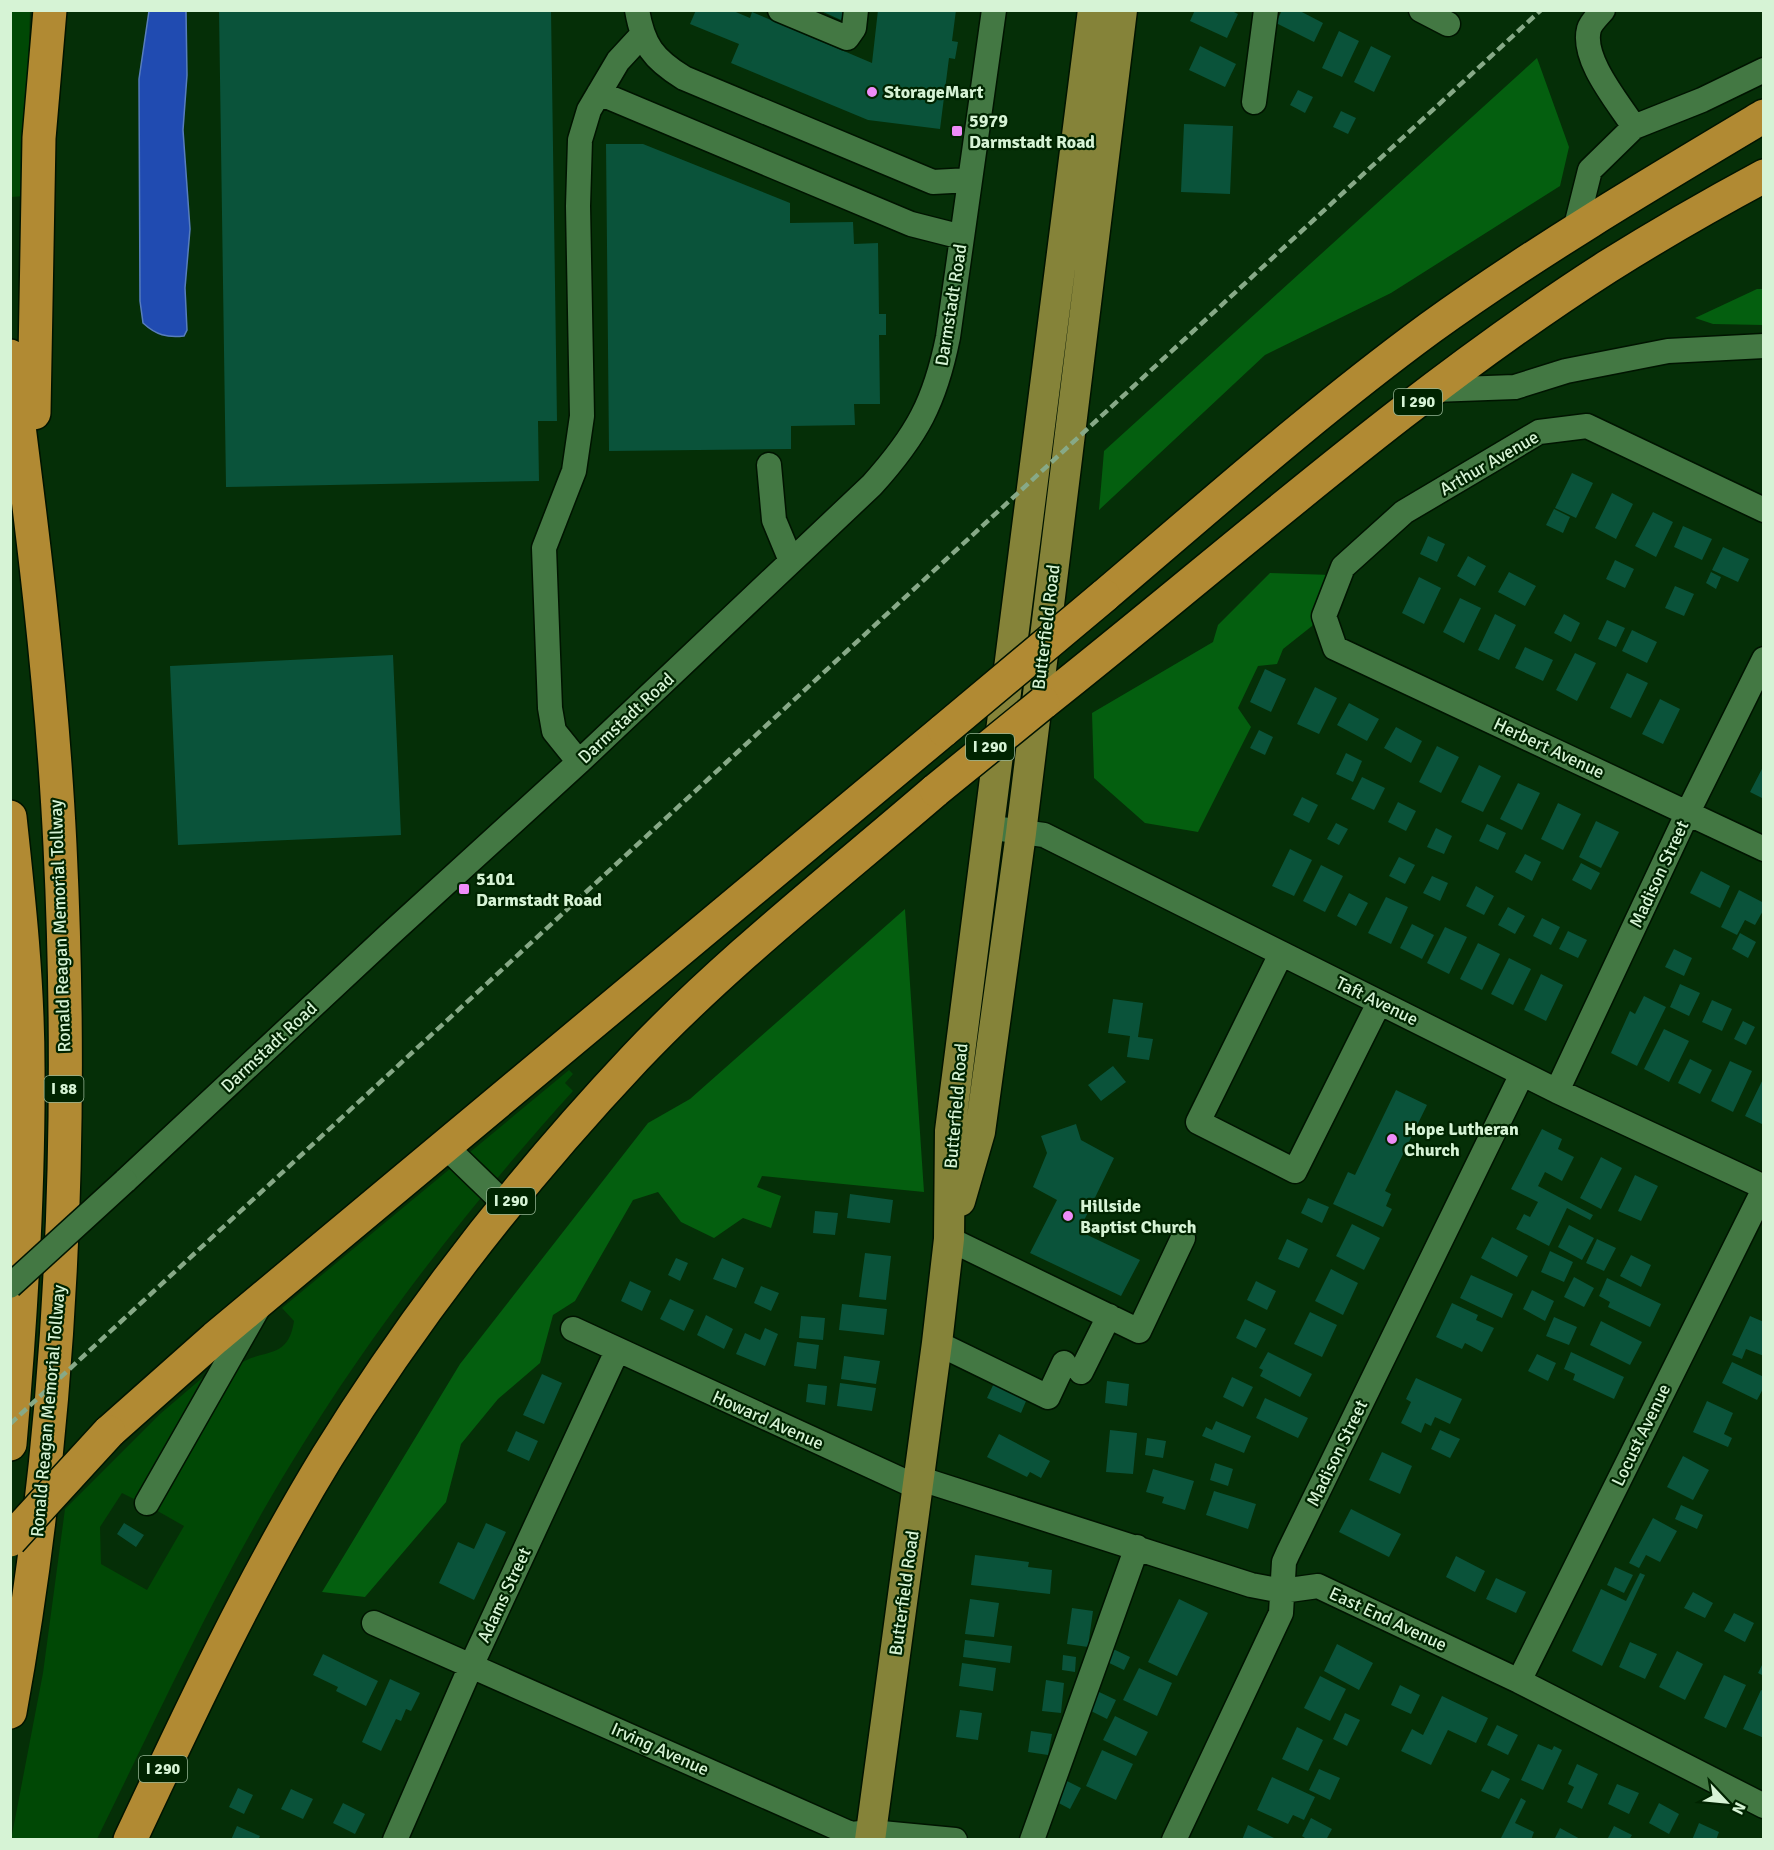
<svg xmlns="http://www.w3.org/2000/svg" width="1774" height="1850" font-family="Signika,sans-serif">
<rect width="100%" height="100%" fill="#052f07"/>
<path fill="#004805" d="M10,11H30L24,196L12,197Z
M569,1070L573,1074L565,1083L573,1091C469,1206 373,1329 292,1462C218,1583 159,1713 97,1839L11,1840L43,1673L65,1509L160,1414L215,1367L138,1501L122,1493L100,1527L101,1564L147,1590L184,1526L154,1509L236,1366C262,1347 288,1362 294,1321L282,1308Z"/>
<path fill="#045f0f" d="M1537,58L1569,147L1560,186L1391,293L1265,355L1099,510L1104,451Z
M1757,289H1763V325L1713,324L1695,318Z
M1270,573L1332,575L1312,626L1283,649L1277,664L1258,666L1238,708L1251,727L1198,832L1145,823L1094,778L1092,713L1213,642L1218,625Z
M905,909L924,1192L762,1176L757,1187L781,1196L771,1228L743,1218L714,1238L681,1222L658,1192L633,1200L575,1301L553,1315L540,1363L498,1399L461,1444L446,1502L365,1597L322,1592L460,1364L648,1123L690,1099Z"/>
<path fill="#204bb1" stroke="#577dbc" stroke-width="1.5" d="M149,11H186L187,75L183,130L190,229L185,288L187,330L184,336C167,338 156,335 143,323L140,301L139,79Z"/>
<path fill="#0a533a" d="M219,10H551L557,421H538L539,481L226,487Z
M696,10H731L750,18L752,12L872,63L878,10H956L952,41L958,42L955,59L949,58L940,129L868,120L731,63L739,44L690,24Z
M819,10H845L841,20Z
M1195,10H1230L1238,14L1227,38L1190,21Z
M1282,10H1298L1323,23L1314,42L1276,23Z
M1339,31L1359,41L1342,77L1322,68Z
M1200,46L1236,64L1225,87L1189,70Z
M1371,46L1391,56L1374,92L1354,82Z
M1298,90L1313,97L1305,113L1290,105Z
M1341,111L1356,118L1348,134L1333,127Z
M1184,124L1233,126L1230,194L1181,192Z
M606,144H643L790,203V223L853,222L854,244L878,243L879,314H886V335H879L880,404H854L855,425L791,426V449L609,451Z
M1572,473L1593,483L1576,518L1555,508Z
M1612,493L1633,504L1616,539L1595,528Z
M1554,509L1570,517L1563,533L1546,525Z
M1653,512L1673,522L1656,557L1635,546Z
M1683,526L1712,539L1702,560L1674,547Z
M1428,536L1445,544L1437,562L1420,554Z
M1723,547L1749,559L1738,582L1712,570Z
M1468,556L1486,566L1475,586L1457,576Z
M1615,560L1634,569L1625,588L1606,579Z
M1509,572L1536,586L1525,606L1498,592Z
M1711,572L1721,577L1716,589L1706,583Z
M1419,577L1441,588L1424,624L1402,613Z
M1675,586L1694,594L1684,616L1665,608Z
M1460,598L1481,608L1464,643L1443,632Z
M1495,614L1516,625L1499,660L1478,650Z
M1564,614L1580,623L1571,642L1554,633Z
M1607,620L1625,628L1616,647L1598,639Z
M1632,630L1657,642L1647,663L1622,651Z
M1525,647L1553,660L1543,681L1515,668Z
M1575,653L1596,663L1577,701L1556,690Z
M393,655L401,835L178,845L170,666Z
M1265,669L1286,679L1271,712L1250,702Z
M1627,673L1648,683L1631,718L1610,708Z
M1315,687L1337,698L1319,734L1297,724Z
M1660,699L1680,709L1663,744L1642,734Z
M1349,703L1379,719L1367,741L1337,725Z
M1396,727L1422,741L1411,763L1384,748Z
M1259,730L1273,737L1265,755L1250,748Z
M1437,746L1459,757L1441,793L1419,782Z
M1346,753L1362,761L1353,782L1336,774Z
M1479,765L1501,776L1483,812L1461,802Z
M1764,765V799L1750,792Z
M1362,777L1385,788L1374,810L1351,799Z
M1518,783L1540,793L1522,830L1500,819Z
M1302,797L1318,805L1309,823L1293,815Z
M1398,802L1416,811L1406,831L1388,822Z
M1558,803L1581,814L1563,850L1541,839Z
M1596,821L1619,832L1601,868L1579,857Z
M1336,823L1348,829L1339,845L1327,839Z
M1487,824L1506,833L1498,850L1479,841Z
M1436,828L1452,836L1444,854L1427,847Z
M1290,849L1312,860L1294,896L1272,886Z
M1525,854L1541,862L1532,881L1515,872Z
M1399,857L1415,865L1405,884L1389,876Z
M1581,863L1600,873L1591,890L1572,880Z
M1321,865L1343,876L1325,912L1303,901Z
M1701,871L1730,886L1720,908L1690,893Z
M1432,876L1448,883L1440,901L1423,893Z
M1476,886L1494,896L1484,915L1466,906Z
M1739,890L1764,903V909L1755,925L1745,920L1737,935L1721,927Z
M1349,893L1368,903L1356,926L1337,916Z
M1386,897L1408,907L1391,944L1368,933Z
M1508,907L1525,916L1515,934L1498,925Z
M1542,918L1560,927L1551,945L1533,936Z
M1412,924L1434,935L1422,959L1400,948Z
M1445,927L1467,937L1449,974L1427,963Z
M1568,931L1587,940L1578,958L1559,949Z
M1740,933L1756,942L1748,958L1732,949Z
M1478,943L1500,954L1482,990L1460,979Z
M1674,949L1692,958L1684,976L1665,967Z
M1509,958L1531,969L1513,1005L1491,994Z
M1541,974L1563,985L1546,1021L1524,1010Z
M1680,984L1700,993L1689,1016L1670,1007Z
M1644,996L1666,1007L1637,1066L1611,1053L1630,1011L1635,1014Z
M1113,999L1143,1003L1138,1037L1153,1039L1149,1060L1127,1057L1130,1036L1108,1033Z
M1712,1000L1732,1009L1722,1031L1702,1022Z
M1743,1021L1755,1027L1746,1045L1734,1039Z
M1664,1029L1689,1041L1669,1082L1644,1069Z
M1690,1059L1712,1070L1700,1094L1678,1083Z
M1730,1061L1752,1071L1733,1112L1711,1101Z
M1113,1066L1126,1082L1101,1101L1088,1085Z
M1764,1077V1125L1745,1116Z
M1396,1090L1427,1105L1385,1191L1391,1194L1386,1206L1392,1209L1383,1227L1333,1204L1348,1172L1355,1175Z
M1076,1124L1081,1140L1114,1158L1079,1231L1140,1260L1121,1296L1030,1253L1057,1200L1033,1187L1047,1153L1041,1136Z
M1542,1129L1562,1139L1558,1149L1574,1157L1562,1181L1545,1172L1538,1186L1593,1215L1590,1220L1567,1208L1549,1246L1516,1229L1524,1214L1530,1217L1538,1202L1511,1189Z
M1601,1157L1622,1168L1601,1209L1580,1198Z
M1635,1175L1658,1186L1641,1221L1618,1211Z
M850,1194L893,1200L890,1223L847,1218Z
M1308,1198L1329,1207L1322,1223L1301,1213Z
M815,1211L838,1213L835,1235L813,1233Z
M1352,1224L1380,1238L1364,1270L1336,1256Z
M1569,1225L1594,1238L1582,1260L1558,1247Z
M1492,1237L1528,1256L1517,1277L1481,1258Z
M1287,1239L1308,1249L1299,1268L1278,1259Z
M1597,1239L1616,1248L1604,1271L1586,1263Z
M1550,1251L1573,1262L1564,1282L1541,1272Z
M865,1253L891,1256L886,1300L859,1297Z
M1631,1255L1651,1265L1641,1287L1620,1276Z
M676,1258L688,1263L680,1281L668,1275Z
M722,1258L744,1268L736,1288L713,1279Z
M1331,1269L1358,1283L1343,1315L1315,1301Z
M1471,1275L1513,1294L1502,1318L1460,1298Z
M1574,1277L1594,1288L1584,1307L1564,1297Z
M1607,1278L1661,1304L1650,1327L1608,1307L1610,1302L1599,1296Z
M630,1281L651,1291L642,1311L621,1301Z
M1256,1281L1276,1291L1267,1310L1247,1300Z
M761,1286L779,1293L771,1311L754,1303Z
M1532,1290L1554,1301L1545,1321L1523,1309Z
M670,1299L694,1310L684,1331L660,1319Z
M1452,1303L1478,1315L1476,1320L1494,1328L1482,1352L1465,1343L1462,1349L1436,1337Z
M842,1304L887,1309L884,1335L839,1330Z
M1310,1312L1337,1325L1322,1357L1294,1344Z
M706,1315L733,1329L724,1349L697,1335Z
M801,1316L825,1318L823,1340L799,1338Z
M1750,1316L1764,1322V1356L1746,1349L1742,1359L1732,1355Z
M1554,1317L1577,1327L1569,1345L1546,1336Z
M1245,1319L1266,1329L1256,1348L1236,1338Z
M1601,1321L1642,1342L1630,1365L1590,1345Z
M765,1328L778,1334L765,1366L736,1354L745,1333L760,1340Z
M797,1342L819,1345L816,1369L794,1366Z
M1268,1352L1312,1374L1300,1397L1260,1376L1263,1370L1259,1368Z
M1571,1352L1624,1377L1614,1399L1573,1380L1575,1374L1564,1369Z
M1537,1354L1556,1363L1548,1381L1528,1371Z
M844,1356L880,1361L876,1384L841,1379Z
M1732,1362L1764,1377V1387L1757,1400L1722,1383Z
M542,1374L562,1383L544,1424L523,1415Z
M1232,1377L1253,1387L1243,1407L1223,1397Z
M1416,1378L1462,1399L1450,1424L1435,1417L1431,1426L1425,1423L1421,1433L1401,1423L1411,1402L1406,1399Z
M996,1379L1029,1394L1021,1413L987,1398Z
M1107,1381L1129,1384L1127,1406L1105,1403Z
M840,1383L876,1388L872,1411L837,1406Z
M808,1384L827,1386L825,1405L806,1402Z
M1265,1398L1308,1418L1298,1438L1256,1418Z
M1707,1401L1733,1413L1724,1434L1732,1438L1728,1447L1693,1432Z
M1216,1421L1251,1436L1244,1453L1202,1436L1206,1427L1212,1430Z
M1110,1430L1137,1433L1133,1474L1106,1472Z
M1440,1430L1460,1439L1450,1458L1431,1449Z
M516,1431L538,1441L529,1461L507,1451Z
M999,1434L1050,1461L1041,1478L1030,1472L1027,1477L987,1457Z
M1147,1438L1166,1441L1163,1458L1145,1455Z
M1382,1452L1412,1466L1400,1494L1369,1480Z
M1683,1456L1709,1470L1693,1500L1667,1487Z
M1215,1463L1233,1469L1228,1486L1210,1480Z
M1153,1469L1194,1481L1185,1510L1162,1503L1164,1497L1146,1492Z
M1214,1491L1256,1504L1248,1529L1206,1515Z
M1681,1505L1703,1515L1697,1529L1675,1519Z
M1351,1509L1401,1534L1389,1557L1339,1532Z
M1653,1518L1677,1531L1660,1562L1646,1555L1639,1568L1629,1563Z
M124,1523L144,1535L136,1547L117,1534Z
M486,1523L506,1532L474,1600L439,1583L458,1542L474,1549Z
M975,1555L1029,1562L1028,1567L1052,1570L1050,1594L971,1585Z
M1456,1556L1485,1571L1475,1592L1446,1577Z
M1615,1567L1633,1575L1624,1593L1607,1585Z
M1640,1573L1645,1575L1602,1666L1572,1651L1601,1589L1626,1601Z
M1496,1578L1526,1592L1516,1613L1486,1599Z
M1693,1592L1713,1603L1705,1618L1684,1608Z
M970,1599L999,1603L994,1637L965,1634Z
M1179,1599L1208,1613L1177,1676L1148,1662Z
M1072,1608L1093,1611L1088,1647L1067,1644Z
M1734,1613L1754,1623L1745,1642L1724,1631Z
M965,1640L1012,1646L1010,1663L963,1657Z
M1630,1642L1657,1654L1645,1679L1619,1667Z
M1337,1644L1373,1663L1359,1690L1324,1671Z
M1111,1648L1130,1657L1124,1670L1105,1661Z
M1677,1651L1703,1664L1685,1700L1659,1687Z
M323,1654L378,1681L366,1706L336,1691L338,1687L313,1675Z
M1063,1655L1076,1657L1075,1672L1062,1670Z
M1764,1661V1676L1758,1673Z
M962,1663L996,1668L993,1691L959,1686Z
M1139,1668L1172,1683L1157,1716L1123,1700Z
M1724,1675L1746,1685L1726,1728L1704,1718Z
M1320,1676L1346,1689L1330,1721L1304,1708Z
M390,1679L420,1693L411,1711L406,1709L401,1721L396,1719L381,1751L362,1742Z
M1046,1680L1064,1683L1061,1713L1042,1711Z
M1400,1685L1420,1695L1411,1714L1391,1705Z
M1761,1690L1764,1691V1738L1743,1729Z
M1097,1691L1116,1700L1107,1719L1087,1709Z
M1442,1696L1488,1718L1476,1743L1448,1730L1431,1765L1401,1751L1412,1729L1423,1735Z
M960,1710L982,1713L978,1740L956,1737Z
M1345,1713L1360,1720L1347,1746L1333,1739Z
M1115,1716L1148,1732L1136,1756L1103,1740Z
M1497,1725L1518,1735L1508,1755L1487,1745Z
M1297,1727L1323,1740L1308,1771L1282,1759Z
M1031,1731L1052,1734L1048,1755L1028,1752Z
M1538,1744L1552,1750L1554,1746L1562,1750L1543,1790L1521,1780Z
M1102,1750L1133,1764L1116,1800L1086,1786Z
M1577,1764L1598,1774L1582,1809L1567,1802L1574,1787L1568,1784Z
M1319,1769L1340,1778L1330,1800L1309,1790Z
M1492,1770L1510,1779L1499,1799L1481,1791Z
M1272,1777L1315,1797L1304,1820L1293,1815L1288,1824L1257,1810Z
M1063,1779L1081,1788L1070,1809L1053,1800Z
M1617,1784L1639,1793L1629,1814L1608,1804Z
M238,1788L253,1795L244,1814L229,1807Z
M291,1789L313,1799L303,1819L281,1809Z
M1521,1798L1526,1801L1515,1823L1534,1832L1531,1840H1500Z
M343,1803L365,1814L355,1834L333,1823Z
M1659,1803L1679,1814L1669,1834L1649,1823Z
M1311,1818L1332,1829L1326,1840H1308L1302,1836Z
M1699,1823L1719,1832L1716,1840H1692Z
M1248,1825L1278,1840H1242Z
M237,1826L260,1836L258,1840H231Z
M1614,1826L1632,1835L1629,1840H1607Z
M1560,1828L1582,1840H1554Z"/>
<g fill="none" stroke-linecap="round" stroke-linejoin="round">
<g stroke="#001400" stroke-width="27">
<path id="minor" d="M637,10C643,45 653,59 684,78L933,182L970,180
M780,10L847,38L854,28L856,10
M1421,10L1448,24
M1603,10C1598,16 1591,22 1589,29C1581,59 1618,102 1634,127
M599,93L911,224L962,237
M1254,102L1266,10
M1575,230L1590,170L1634,127L1702,100L1764,70
M1433,390L1515,387L1566,371L1668,351L1764,346
M769,465L774,520L791,561
M1764,510L1587,426L1539,432L1404,512L1343,567L1324,616L1335,648L1764,849
M579,762L554,731L550,708L544,548L574,471L582,416L578,206L580,140L589,110L618,61L642,35
M987,827L1044,835L1557,1091L1764,1187
M1281,954L1198,1122L1295,1171L1379,1003
M1557,1091L1688,812L1764,659
M446,1147L507,1206
M125,1181L389,935L579,762L872,485C917,435 935,402 948,337L994,10
M949,1239L1139,1331L1183,1238
M573,1329L919,1488
M937,1343L1048,1397L1064,1363
M1081,1372L1109,1316
M921,1479L1251,1585L1282,1591L1318,1586L1519,1681L1764,1806
M147,1503L257,1310
M374,1623L851,1834L871,1832L955,1840
M1519,1681L1764,1189
M395,1840L471,1666L617,1351
M1032,1840L1137,1547
M1174,1840L1281,1613L1284,1562L1288,1553L1522,1074"/>
</g>
<g stroke="#001400" stroke-width="33">
<path id="major" d="M960,1201L980,1132L1021,833L1122,10
M870,1840L937,1343L949,1239L950,1131L1093,10"/>
</g>
<g stroke="#001400" stroke-width="36">
<path id="highway" d="M10,356C31,518 52,682 60,846C74,1135 62,1427 10,1712
M34,413L39,138L50,10
M1104,596C1211,505 1317,411 1430,328C1537,251 1650,184 1764,116
M1043,703C1229,556 1407,395 1607,267C1658,235 1710,205 1764,176
M10,817C19,900 28,983 28,1067C29,1193 21,1318 10,1444
M109,1432L215,1338L944,730
M130,1840C191,1710 252,1580 327,1457C415,1315 520,1180 635,1058C727,961 835,877 936,790"/>
</g>
<use href="#minor" stroke="#437843" stroke-width="24"/>
<use href="#major" stroke="#858339" stroke-width="30"/>
<use href="#highway" stroke="#b18a33" stroke-width="33"/>
<path stroke="#87a987" stroke-width="4.5" stroke-dasharray="9 4.5" stroke-linecap="butt" d="M10,1424L1541,10"/>
<g stroke="#001400" stroke-width="27" stroke-linecap="butt">
<path id="minor-bridge" d="M10,1286L125,1181"/>
</g>
<g stroke="#001400" stroke-width="36" stroke-linecap="butt">
<path id="highway-bridge" d="M944,730L1104,596
M936,790L1043,703
M10,1540L109,1432"/>
</g>
<use href="#minor-bridge" stroke="#437843" stroke-width="24"/>
<use href="#highway-bridge" stroke="#b18a33" stroke-width="33"/>
</g>
<g fill="#ee8cf8" stroke="#002400" stroke-width="2">
<circle cx="872" cy="92" r="6"/>
<rect x="951" y="125" width="12" height="12" rx="3"/>
<rect x="458" y="883" width="12" height="12" rx="3"/>
<circle cx="1392" cy="1139" r="6"/>
<circle cx="1068" cy="1216" r="6"/>
</g>
<g text-anchor="middle" dominant-baseline="central" stroke-width="4.5" stroke-linejoin="round" paint-order="stroke">
<g fill="#002400" stroke="#96b595" stroke-width="1.5">
<rect x="1394" y="389" width="48" height="26" rx="4.5"/>
<rect x="966" y="734" width="48" height="26" rx="4.5"/>
<rect x="44.5" y="1076" width="39" height="26" rx="4.5"/>
<rect x="487" y="1188" width="48" height="26" rx="4.5"/>
<rect x="139" y="1756" width="48" height="26" rx="4.5"/>
</g>
<g font-size="16" font-weight="bold" fill="#d6f3d5">
<text x="1418" y="402">I 290</text>
<text x="990" y="747">I 290</text>
<text x="64" y="1089">I 88</text>
<text x="511" y="1201">I 290</text>
<text x="163" y="1769">I 290</text>
</g>
<g font-size="18" font-weight="bold" fill="#d6f3d5" stroke="#002400" text-anchor="start">
<text x="884" y="92">StorageMart</text>
<text x="969" y="121">5979<tspan x="969" dy="21">Darmstadt Road</tspan></text>
<text x="476" y="879">5101<tspan x="476" dy="21">Darmstadt Road</tspan></text>
<text x="1404" y="1129">Hope Lutheran<tspan x="1404" dy="21">Church</tspan></text>
<text x="1080" y="1206">Hillside<tspan x="1080" dy="21">Baptist Church</tspan></text>
</g>
<g font-size="18" fill="#d6f3d5" stroke="#002400">
<text transform="translate(951 305) rotate(-81)">Darmstadt Road</text>
<text transform="translate(1489 463) rotate(-30)">Arthur Avenue</text>
<text transform="translate(1046 627) rotate(-83)">Butterfield Road</text>
<text transform="translate(626 718) rotate(-43)">Darmstadt Road</text>
<text transform="translate(1549 748) rotate(25)">Herbert Avenue</text>
<text transform="translate(1659 874) rotate(-65)">Madison Street</text>
<text transform="translate(60 926) rotate(-92)">Ronald Reagan Memorial Tollway</text>
<text transform="translate(1377 1001) rotate(26)">Taft Avenue</text>
<text transform="translate(269 1047) rotate(-43)">Darmstadt Road</text>
<text transform="translate(956 1106) rotate(-85)">Butterfield Road</text>
<text transform="translate(48 1411) rotate(-85)">Ronald Reagan Memorial Tollway</text>
<text transform="translate(768 1420) rotate(24)">Howard Avenue</text>
<text transform="translate(1641 1435) rotate(-64)">Locust Avenue</text>
<text transform="translate(1337 1453) rotate(-64)">Madison Street</text>
<text transform="translate(904 1593) rotate(-82)">Butterfield Road</text>
<text transform="translate(504 1595) rotate(-65)">Adams Street</text>
<text transform="translate(1388 1619) rotate(25)">East End Avenue</text>
<text transform="translate(660 1749) rotate(24)">Irving Avenue</text>
</g>
</g>
<rect width="1774" height="1850" fill="none" stroke="#d6f3d5" stroke-width="24"/>
<g transform="translate(1726 1802) rotate(116)" stroke="#002400" stroke-width="4.5" paint-order="stroke">
<path d="M0-4.5L10 22L0 15L-10 22Z" fill="#d6f3d5"/>
<text y="-9" font-size="16" font-weight="bold" text-anchor="middle" fill="#d6f3d5">N</text>
</g>
</svg>
